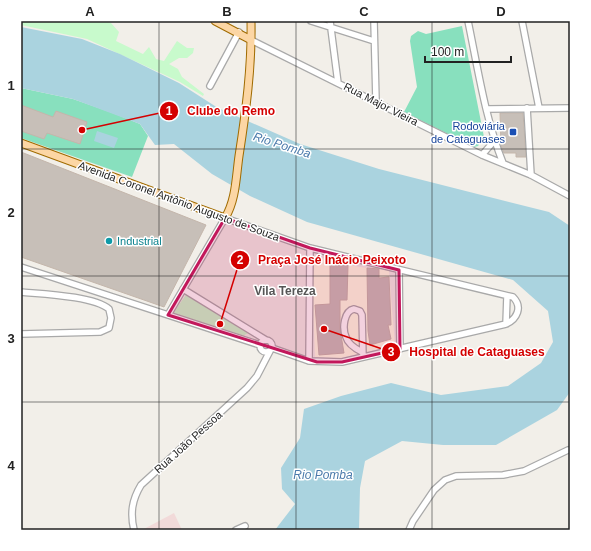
<svg xmlns="http://www.w3.org/2000/svg" width="591" height="551" font-family="Helvetica,sans-serif">
<rect width="100%" height="100%" fill="#f2efe9"/>
<path fill="#f2dad9" d="M174,513L182,530H142Z"/>
<path fill="#ffffe5" d="M311,255L348,265L367,268H379L389,271L395,345L341,358L315,357Z"/>
<path fill="#c8facc" d="M21,21H105L111,23L119,32L116,41L143,54L149,47L156,59L164,61L177,41L187,48H194L193,53L187,58H179L169,64L178,69L182,77L204,94L203,96L180,82L87,39L21,25Z
M186,295L250,332L243,336L173,313Z"/>
<path fill="#88e0be" d="M462,26L484,137L478,146L474,147L404,112L417,87L410,41L411,36L418,31L426,34Z
M21,88L73,99L110,112L140,124L148,136L132,177L21,138Z"/>
<path fill="#aad3df" d="M21,27L82,39L120,54L179,83L218,108L300,144L379,169L549,212L570,226V392L557,410L496,445H443L402,441L365,461L360,488L359,530H275L295,504L282,489L281,468L300,438L304,409L341,396L391,383L441,395L508,386L541,363L553,342L548,311L513,280L307,222L250,196L212,174L174,144L155,145L140,124L73,99L21,88Z
M97,131L118,138L114,148L94,141Z"/>
<path fill="#c7bfb8" stroke="#c4b6ab" d="M21,105L53,117L56,111L87,122L80,144L47,133L44,139L21,131Z
M500,113H523L526,157H516V153H504L501,146Z
M21,152L206,225L164,307L21,257Z
M330,260L348,265L347,300H340V329L344,353L319,355L315,305L330,304Z
M367,268L379,269V278L389,277L391,325H388L391,339L370,345L368,331Z"/>
<g fill="none" stroke-linecap="round" stroke-linejoin="round">
<g stroke="#a9a9a9" stroke-width="8">
<path id="minor" d="M311,21L374,41
M330,21L338,83
M374,21L376,101
M468,21C478,69 485,118 503,163
M522,21L539,108
M251,40L482,155L531,175L570,196
M210,86L239,32
M527,108L531,175
M487,109L570,108
M482,155L495,140
M21,267L260,345
M399,270L400,349
M183,289L266,340
M21,292C42,294 94,296 109,309L111,318L109,328L100,332L21,334
M168,315L225,218L310,248L513,297C523,307 517,319 506,324L342,362L309,361L272,348
M506,324L507,296
M260 346a6 6 0 1 1 12 0a6 6 0 1 1-12 0Z
M362,352C356,349 348,344 346,337C342,328 344,311 354,309L360,311L362,315L363,357
M309,361L310,248
M134,530C130,513 132,500 141,485L247,388L257,376L270,351
M236,530L245,526
M409,530L413,521L434,490L445,480L456,476L503,475L524,471L568,450"/>
</g>
<g stroke="#a06b00" stroke-width="9">
<path id="major" d="M215,21L251,40
M21,143L225,218C236,200 236,177 239,156C246,111 252,66 251,21"/>
</g>
<use href="#minor" stroke="#fff" stroke-width="5.5"/>
<use href="#major" stroke="#fcd6a4" stroke-width="7"/>
</g>
<path fill="#c2185b" fill-opacity="0.2" stroke="#c2185b" stroke-width="3" stroke-linejoin="round" d="M225,218L310,248L399,270L400,349L342,362H317L168,315Z"/>
<path fill="none" stroke="#222" stroke-width="1" stroke-opacity="0.55" d="M159,21V530M296,21V530M432,21V530M21,149H570M21,276H570M21,402H570"/>
<rect fill="#1a4fb4" stroke="#fff" stroke-width="1.5" x="509" y="128" width="8" height="8" rx="2"/>
<circle fill="#0f9aa8" stroke="#fff" stroke-width="1.5" cx="109" cy="241" r="4"/>
<g text-anchor="middle" dominant-baseline="central" stroke-width="3" stroke-linejoin="round" paint-order="stroke">
<g font-size="11" fill="#222" stroke="#fff">
<text transform="translate(381 104) rotate(27)">Rua Major Vieira</text>
<text transform="translate(179 201) rotate(20)">Avenida Coronel Antônio Augusto de Souza</text>
<text transform="translate(188 442) rotate(-42)">Rua João Pessoa</text>
</g>
<g font-size="11" fill="#164399" stroke="#fff" text-anchor="end">
<text x="505" y="126">Rodoviária<tspan x="505" dy="13">de Cataguases</tspan></text>
</g>
<g font-size="11" fill="#0d838f" stroke="#fff" text-anchor="start">
<text x="117" y="241">Industrial</text>
</g>
<g font-size="12" font-style="italic" fill="#4a7aab" stroke="#fff">
<text transform="translate(282 145) rotate(18)">Rio Pomba</text>
<text x="323" y="475">Rio Pomba</text>
</g>
<g font-size="12" font-weight="bold" fill="#555" stroke="#fff">
<text x="285" y="291">Vila Tereza</text>
</g>
</g>
<path fill="none" stroke="#d40000" stroke-width="1.5" d="M82 130L169 111M220 324L240 260M324 329L391 352"/>
<g fill="#d40000" stroke="#fff" stroke-width="1.5">
<circle cx="82" cy="130" r="4"/>
<circle cx="220" cy="324" r="4"/>
<circle cx="324" cy="329" r="4"/>
<circle cx="169" cy="111" r="10"/>
<circle cx="240" cy="260" r="10"/>
<circle cx="391" cy="352" r="10"/>
</g>
<g font-size="12" text-anchor="middle" font-weight="bold" fill="#fff">
<text x="169" y="115">1</text>
<text x="240" y="264">2</text>
<text x="391" y="356">3</text>
</g>
<g font-size="12" text-anchor="middle" font-weight="bold" fill="#d40000" stroke="#fff" stroke-width="3" stroke-linejoin="round" paint-order="stroke">
<text x="231" y="115">Clube do Remo</text>
<text x="332" y="264">Praça José Inácio Peixoto</text>
<text x="477" y="356">Hospital de Cataguases</text>
</g>
<rect width="591" height="551" fill="none" stroke="#ffffff" stroke-width="44"/>
<path d="M425 56v6h86v-6" fill="none" stroke="#222222" stroke-width="2"/>
<text x="431" y="56" font-size="12" fill="#222222" stroke="#ffffff" stroke-width="3" paint-order="stroke">100 m</text>
<rect x="22" y="22" width="547" height="507" fill="none" stroke="#222" stroke-width="1.5"/>
<g font-size="13" text-anchor="middle" font-weight="bold" fill="#222">
<text x="90" y="16">A</text>
<text x="227" y="16">B</text>
<text x="364" y="16">C</text>
<text x="501" y="16">D</text>
<text x="11" y="90">1</text>
<text x="11" y="217">2</text>
<text x="11" y="343">3</text>
<text x="11" y="470">4</text>
</g>
</svg>
